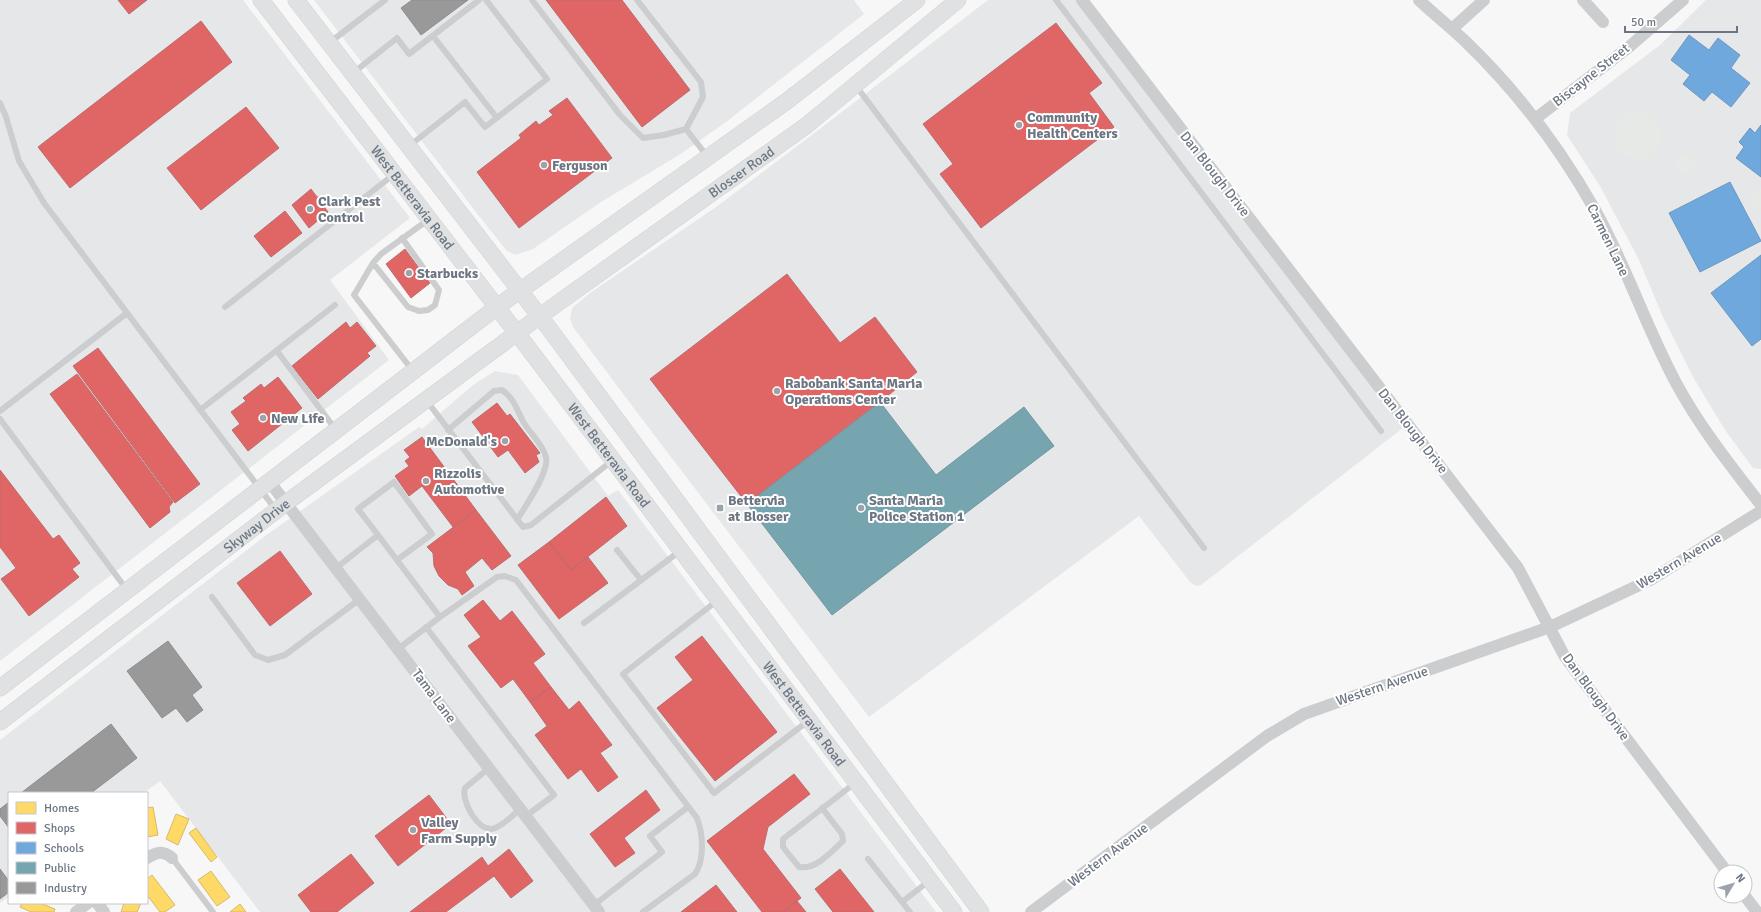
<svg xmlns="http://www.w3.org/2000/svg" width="1761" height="912" font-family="Signika,sans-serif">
<rect width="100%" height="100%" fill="#f7f7f7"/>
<path fill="#e6e7e8" d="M0,0H243L410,218L330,280L389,360L0,661Z
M314,0H854L864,14L726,122L679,155L601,202L533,249L516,255L507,251L479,216Z
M988,0H1086L1408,424L1201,585L1196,586L1190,582L1139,516L869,717L639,415L573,327L570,318L572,308L590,293L716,207L804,141Z
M1706,0H1761V469L1753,468L1725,430L1693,377L1663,317L1639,260L1600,186L1567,135L1570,113L1660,45Z
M495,371L518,375L608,496L618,490L936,912H260L160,781L144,793H9V896L0,903V740L265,536L419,427L422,429L473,385Z"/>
<path fill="#e6e9e5" d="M1614 135a24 24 0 1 1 48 0a24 24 0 1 1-48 0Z
M1675 164a10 10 0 1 1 20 0a10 10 0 1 1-20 0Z
M1761,188V208L1755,207L1751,202L1750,196L1754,190Z"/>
<path fill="#ffd966" stroke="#d3bb6f" d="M153,807L158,835L147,837V808Z
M176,814L189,819L178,845L166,839Z
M196,828L217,857L211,862L189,833Z
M211,871L230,897L217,906L198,880Z
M152,875L175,905L165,912H160L147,895V879Z
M22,903H40L55,909L54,912H31L20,907Z
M124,903H141L137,912H121Z
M240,904L246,912H230Z"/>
<path fill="#e06666" stroke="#bd6b6f" d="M118,0H147L129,14Z
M546,0H622L690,90L642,127Z
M201,21L232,62L70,188L38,147Z
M1056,23L1102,83L1089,93L1114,127L981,228L940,174L953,164L923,124Z
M567,98L612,158L519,228L477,172L521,138L519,135L536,121L539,125L553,115L549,111Z
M246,107L279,148L201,210L167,168Z
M311,189L317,197H322L325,200L323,205L328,212L309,228L292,205Z
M285,211L302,233L271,257L254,236Z
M405,249L430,283L411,298L386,264Z
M787,274L840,343L875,317L917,372L880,402L747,504L650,379Z
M346,322L350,328L357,322L376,346L367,353L370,356L318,399L292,366Z
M98,348L200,484L175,503L73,366Z
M77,374L173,502L169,507L170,512L150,528L50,394Z
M278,377L302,408L248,451L232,430L240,424L231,412L246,401L243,398L261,384L264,388Z
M497,403L507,416L510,414L540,453L536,455L539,462L525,473L508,450L498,457L472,422Z
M422,437L476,510L453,527L422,486L409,496L395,476L409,466L405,461L410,457L404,450Z
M0,470L53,539L59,535L80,563L72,569L79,577L29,616L1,579L16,568L0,547Z
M606,497L627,526L571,570L549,542Z
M476,510L511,556L492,570L482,558L465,572L474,586L462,595L458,589L448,585L439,576L434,566L433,553L427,547Z
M549,542L571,570L588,557L608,583L559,619L518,565Z
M280,551L312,594L270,626L237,583Z
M483,600L500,621L512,611L545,654L533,663L551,687L530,702L513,679L501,688L468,646L481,637L464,615Z
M702,636L777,732L715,781L657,708L693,680L675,657Z
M551,687L569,710L579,701L612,745L600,753L618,777L598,792L581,769L568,779L535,735L547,726L530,702Z
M794,774L810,794L768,827L763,849L801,898L783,912H762L707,841Z
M646,790L660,810L624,838L635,853L615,867L590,834Z
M429,795L451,824L398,866L375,836Z
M509,849L533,881L511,898L494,876L446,912H410L482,857L488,866Z
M351,854L374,883L337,912H311L298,895Z
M840,869L874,912H833L815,889Z
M716,885L737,912H681Z
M797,901L806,912H783Z"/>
<path fill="#6fa8dc" stroke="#6e99c1" d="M1689,35L1709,50L1718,38L1740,55L1731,68L1750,83L1731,107L1712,92L1704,101L1683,84L1690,75L1671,60Z
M1761,125V177L1736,158L1744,147L1739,142L1750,128L1755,133Z
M1730,182L1761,241L1700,272L1669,213Z
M1761,255V339L1752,346L1711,293Z"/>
<path fill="#76a5af" stroke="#7397a2" d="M880,402L936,475L1024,407L1054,446L832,615L747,504Z"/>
<path fill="#999" stroke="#8c8e92" d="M412,0H468L421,35L401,8Z
M168,641L202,687L192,695L203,710L187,722L176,708L162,718L127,671Z
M111,724L137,758L91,793H21Z
M9,802V828L0,816V809Z
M0,869L9,881V892L0,899Z"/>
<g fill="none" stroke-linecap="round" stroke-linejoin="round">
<g stroke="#d3d4d4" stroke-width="17">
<g id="secondary">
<path id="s1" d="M261,0L529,349L954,912"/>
<path d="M296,0L551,331L981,912"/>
<path d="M0,688L497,307L787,101L917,0"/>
<path id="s2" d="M0,722L286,503L540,316L807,125L958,0"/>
</g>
</g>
<path stroke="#cccdce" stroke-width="6" d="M532,0L620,115L643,138L664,135L686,129L703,97L701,82L637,0
M1056,0L1381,431
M433,36L497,118
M329,43L385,0
M353,73L397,38L409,54L479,0
M856,86L1204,548
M0,103L6,117L19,161L44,203L276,510
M686,129L707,156
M409,146L465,102L485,127L547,79L486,0
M373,263L408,307L419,311L428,310L435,305L439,290L402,238
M225,307L393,175
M277,351L336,430
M413,371L354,295L373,263L381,254L428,220
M426,400L523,527L531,525L613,460
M200,410L335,305
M0,411L127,313
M0,419L127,590
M448,430L494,391L502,390C515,399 517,411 524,423C531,434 543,445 546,457C550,471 525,507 517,520
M378,535L358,509L394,482L432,534L397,560
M617,550L641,580
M336,568L378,535L440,617L398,649
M212,597L255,655L268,660L285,655L360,599
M718,600L623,674L714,793L808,721
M440,617L497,577L505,576L516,580L697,818C703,834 705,859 695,874L643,912
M584,623L680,551
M426,627L554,795L526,816
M489,768L465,788C461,801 477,830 492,829C502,827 513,815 520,809
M822,808L842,834L843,841C831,852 816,870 799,867L783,847V839L855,783
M172,858L213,912
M868,859L902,902
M594,905L662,852L650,836L688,807
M910,912L902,902L929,881"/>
<path stroke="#cccdce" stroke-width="12" d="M1082,0L1518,568L1565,657L1727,872
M1419,0C1434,14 1450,27 1465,41C1517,91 1560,148 1595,210C1626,265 1645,325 1675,381C1699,426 1730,465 1761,505
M1583,0L1603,22
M1452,29L1484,0
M1535,119L1629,47L1683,0
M269,481L599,912
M147,858C157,852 163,850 172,858
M1745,896L1757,912
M97,903L104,912
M76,912L88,903
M1031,912L1267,736L1304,714L1550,627L1652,579L1761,511"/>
<use href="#secondary" stroke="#e0e1e2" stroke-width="16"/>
</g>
<g fill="#9da3ac" stroke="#fff" stroke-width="1.5">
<circle cx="1019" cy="125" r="4"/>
<circle cx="544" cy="165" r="4"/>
<circle cx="310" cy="209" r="4"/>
<circle cx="409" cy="273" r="4"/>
<circle cx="777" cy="391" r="4"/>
<circle cx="263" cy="418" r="4"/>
<circle cx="505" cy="441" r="4"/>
<circle cx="426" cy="481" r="4"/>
<rect x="716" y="504" width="8" height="8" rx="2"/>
<circle cx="861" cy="508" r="4"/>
<circle cx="413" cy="830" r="4"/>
</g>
<g text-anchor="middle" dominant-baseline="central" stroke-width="4" stroke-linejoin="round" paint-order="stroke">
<g font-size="14" fill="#6c7683" stroke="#fff">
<text transform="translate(1591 75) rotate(-38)">Biscayne Street</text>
<text stroke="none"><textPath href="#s2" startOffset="923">Blosser Road</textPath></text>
<text transform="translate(1215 174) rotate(52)">Dan Blough Drive</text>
<text stroke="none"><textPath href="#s1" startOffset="249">West Betteravia Road</textPath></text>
<text transform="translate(1608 240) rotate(64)">Carmen Lane</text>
<text transform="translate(1413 431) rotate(52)">Dan Blough Drive</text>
<text stroke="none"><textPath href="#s1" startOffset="573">West Betteravia Road</textPath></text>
<text stroke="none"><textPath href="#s2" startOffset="323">Skyway Drive</textPath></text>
<text transform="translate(1679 561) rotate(-31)">Western Avenue</text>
<text transform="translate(1382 686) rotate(-19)">Western Avenue</text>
<text transform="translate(434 696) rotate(53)">Tama Lane</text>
<text transform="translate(1596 697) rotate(54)">Dan Blough Drive</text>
<text stroke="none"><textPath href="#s1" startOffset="897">West Betteravia Road</textPath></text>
<text transform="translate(1108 855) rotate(-37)">Western Avenue</text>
</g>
<g font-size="14" font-weight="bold" fill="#6c7683" stroke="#fff" text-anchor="start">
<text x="1027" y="117">Community<tspan x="1027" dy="16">Health Centers</tspan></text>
<text x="552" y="165">Ferguson</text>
<text x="318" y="201">Clark Pest<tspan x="318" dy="16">Control</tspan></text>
<text x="417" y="273">Starbucks</text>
<text x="785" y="383">Rabobank Santa Maria<tspan x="785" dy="16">Operations Center</tspan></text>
<text x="271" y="418">New Life</text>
<text x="497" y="441" text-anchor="end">McDonald's</text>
<text x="434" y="473">Rizzolis<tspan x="434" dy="16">Automotive</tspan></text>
<text x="728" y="500">Bettervia<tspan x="728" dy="16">at Blosser</tspan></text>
<text x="869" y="500">Santa Maria<tspan x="869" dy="16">Police Station 1</tspan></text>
<text x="421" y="822">Valley<tspan x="421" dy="16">Farm Supply</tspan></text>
</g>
</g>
<rect x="8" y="792" width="140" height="112" fill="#ffffff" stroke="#c4c8cd"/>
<rect x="16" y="802" width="20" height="12" fill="#ffd966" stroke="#c4c8cd"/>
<text x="44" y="812" font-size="12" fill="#6c7683">Homes</text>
<rect x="16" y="822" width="20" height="12" fill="#e06666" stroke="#c4c8cd"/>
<text x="44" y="832" font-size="12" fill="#6c7683">Shops</text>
<rect x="16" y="842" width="20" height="12" fill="#6fa8dc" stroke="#c4c8cd"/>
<text x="44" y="852" font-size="12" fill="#6c7683">Schools</text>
<rect x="16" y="862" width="20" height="12" fill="#76a5af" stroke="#c4c8cd"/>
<text x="44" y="872" font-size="12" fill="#6c7683">Public</text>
<rect x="16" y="882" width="20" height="12" fill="#999999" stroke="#c4c8cd"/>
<text x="44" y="892" font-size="12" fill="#6c7683">Industry</text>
<g transform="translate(1733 884) rotate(52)"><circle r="19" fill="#ffffff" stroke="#c4c8cd"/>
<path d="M0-3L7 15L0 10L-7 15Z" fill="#9da3ac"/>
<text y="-6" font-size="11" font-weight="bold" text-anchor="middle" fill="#6c7683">N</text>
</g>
<path d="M1625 26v6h112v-6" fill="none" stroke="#6c7683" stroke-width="2"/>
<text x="1631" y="26" font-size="12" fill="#6c7683" stroke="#ffffff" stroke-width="3" paint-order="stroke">50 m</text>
</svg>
